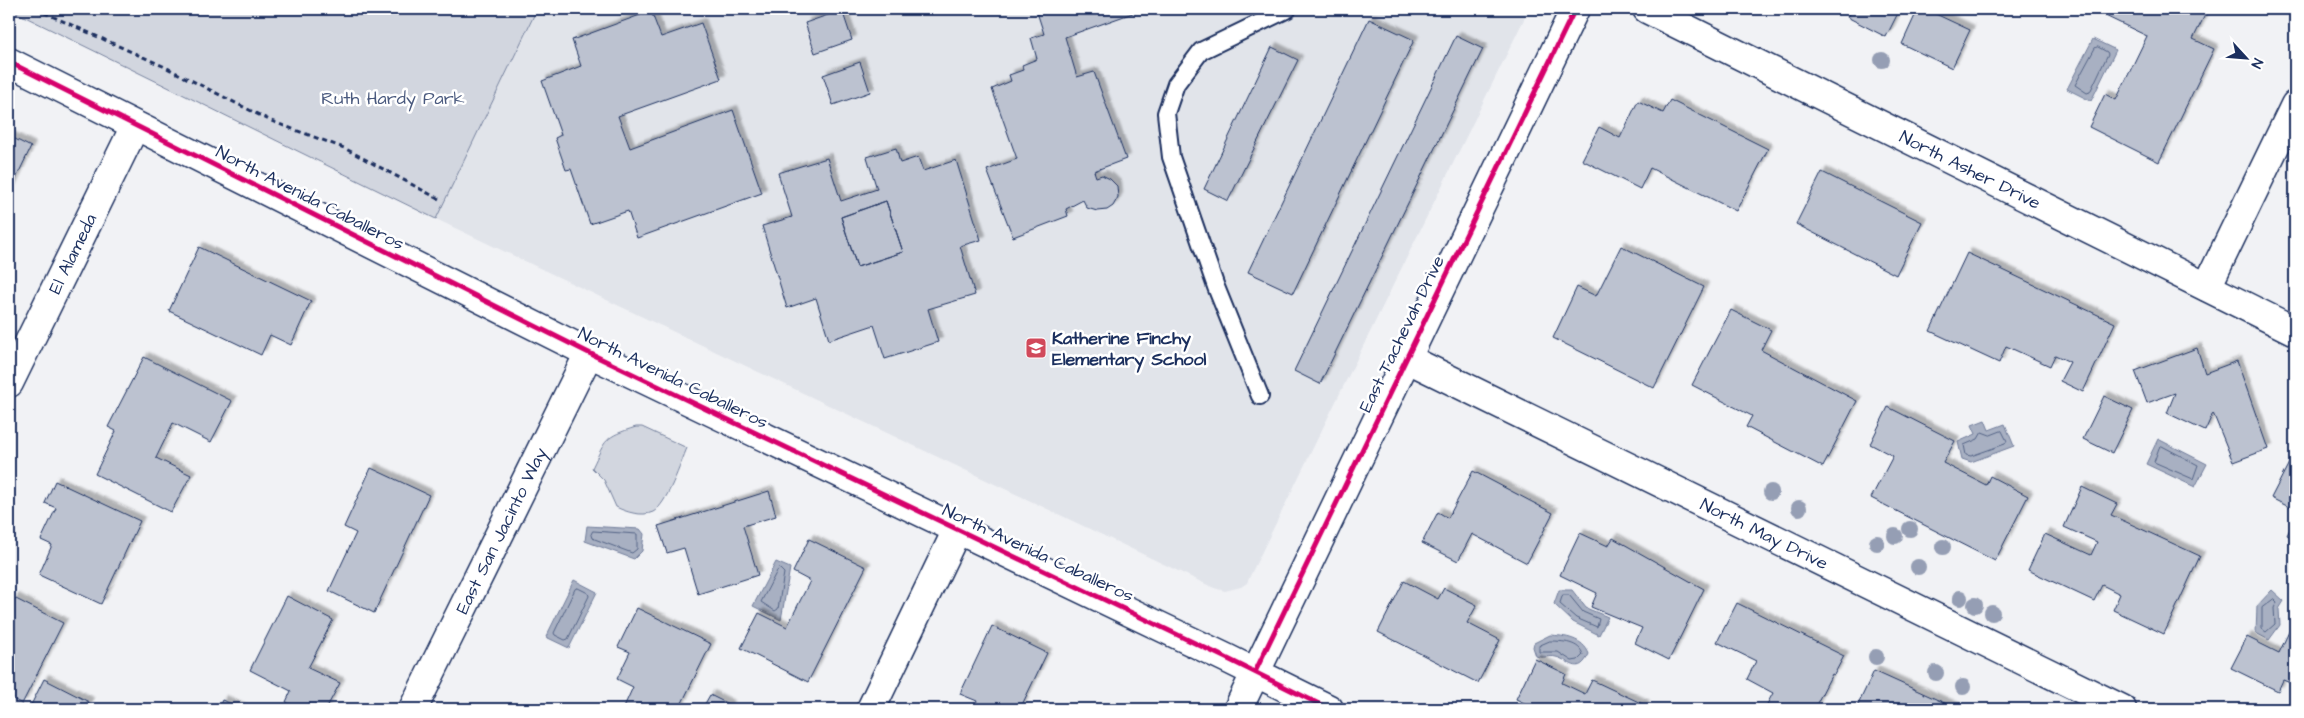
<svg xmlns="http://www.w3.org/2000/svg" width="2304" height="718" font-family="'Architects Daughter',sans-serif">
<defs>
<filter id="shadow"><feDropShadow dx="4.5" dy="-4.5" stdDeviation="1" flood-color="#0004"/></filter>
</defs>
<rect width="100%" height="100%" fill="#f1f2f5"/>
<filter id="ink" filterUnits="userSpaceOnUse"><feTurbulence type="fractalNoise" baseFrequency=".02" numOctaves="2"/><feDisplacementMap in="SourceGraphic" scale="10" xChannelSelector="R" yChannelSelector="G"/><feConvolveMatrix kernelMatrix="1 2 1 2 8 2 1 2 1" color-interpolation-filters="sRGB"/></filter>
<g filter="url(#ink)">
<path fill="#e1e4ea" d="M537,9H1529L1250,576L1247,583L1241,587L1225,591L1214,588L436,219Z"/>
<path fill="#d2d6df" stroke="#76829e" d="M9,9H537L436,219Z
M636,427H642L687,448C681,462 667,505 653,512C642,517 626,512 616,507L604,480L592,468C606,439 604,437 636,427Z"/>
<path fill="#a8b0c2" stroke="#707c9a" d="M2093,39L2116,50L2091,101L2067,89Z
M1985,420L1989,430L2005,424L2014,446L1971,462L1962,459L1958,442L1976,434L1972,425Z
M2158,439L2207,464L2195,487L2146,464Z
M587,526L640,529L644,534L642,551L634,559L585,541Z
M776,562L790,568L781,620L753,606Z
M574,580L597,592L569,648L546,637Z
M1559,590H1572L1586,608L1608,617L1599,635L1573,622L1554,604Z
M2272,590L2284,601L2279,609L2280,625L2269,640L2256,633L2257,606Z
M1550,635C1565,636 1583,638 1589,654C1578,677 1570,660 1556,657C1549,655 1543,659 1536,656L1533,647L1534,643Z"/>
<g fill="none" stroke-linecap="round" stroke-linejoin="round">
<path stroke="#536386" stroke-width="1" d="M2098,47L2107,52L2108,54L2090,92L2087,93L2075,85L2095,48Z
M2002,431L2007,441L2005,444L1971,456L1966,455L1964,445L1978,439L1982,432L1990,435Z
M2162,446L2198,465L2193,479L2154,462L2159,448Z
M593,531L637,534V549L632,553L592,538L591,535Z
M780,569L784,573L778,609L775,611L761,602L777,571Z
M578,588L588,593L589,596L568,639L565,640L555,635L554,633L575,589Z
M1563,595H1569L1583,612L1599,619L1597,627L1576,618L1560,604Z
M2274,599L2277,602L2274,608L2275,624L2266,632L2262,629V608Z
M1550,641C1562,641 1580,642 1583,655L1578,660L1572,661L1558,652H1539V646Z"/>
</g>
<path fill="#bcc2d0" stroke="#1b2f5e" fill-rule="evenodd" filter="url(#shadow)" d="M1036,9H1144L1065,37L1077,77L1094,72L1126,159L1094,171L1096,177L1102,175L1110,179L1117,186L1118,197L1113,206L1107,210L1097,211L1087,208L1083,200L1066,209L1068,216L1013,237L987,170L1017,159L992,89L1011,81L1009,75L1023,70L1022,65L1037,59L1031,38L1044,34Z
M1852,9H1900L1886,37L1847,17Z
M1918,9H1925L1970,30L1952,68L1902,44Z
M2096,9H2208L2193,39L2214,49L2159,162L2089,127L2105,94L2116,100L2147,36L2095,11Z
M842,10L852,40L815,53L805,23Z
M651,11L661,37L701,23L721,79L618,116L630,148L733,110L762,193L637,238L628,211L590,224L571,169L566,170L555,138L561,135L542,81L581,66L572,40Z
M1369,19L1414,40L1293,293L1248,272Z
M1456,36L1483,49L1320,384L1294,371Z
M1272,47L1298,60L1228,201L1204,189Z
M860,62L870,92L833,105L823,75Z
M1670,100L1768,149L1736,211L1650,168L1640,189L1582,160L1599,127L1620,138L1638,101L1663,113Z
M9,136L31,147L9,193Z
M896,148L900,163L918,157L923,171L956,160L981,240L960,246L975,295L928,309L938,342L885,359L874,325L829,340L816,298L787,308L762,226L792,217L778,173L827,158L841,201L877,189L867,157ZM886,201L903,252L857,267L841,217Z
M1822,172L1922,222L1896,275L1796,224Z
M886,201L903,252L857,267L841,217Z
M1621,246L1704,287L1654,388L1553,338L1577,287L1596,296Z
M199,247L311,301L291,345L270,335L261,355L169,311Z
M1967,253L2115,323L2083,392L2060,381L2070,362L2055,355L2050,366L2006,346L1999,363L1930,331Z
M1731,310L1771,330L1761,350L1857,401L1823,467L1746,427L1752,416L1692,385Z
M2197,348L2205,373L2237,361L2268,449L2233,462L2213,413L2205,431L2167,413L2175,393L2147,403L2135,371Z
M144,357L232,401L211,442L173,423L156,458L191,475L171,512L95,474L116,431L108,427Z
M2104,396L2133,410L2112,453L2083,439Z
M1888,407L1955,441L1943,463L1986,485L1990,476L2028,496L1995,561L1871,498L1893,456L1870,444Z
M2289,463L2295,466V510L2271,498Z
M371,468L429,495L374,613L329,591L356,533L344,527Z
M1473,471L1553,513L1527,563L1472,534L1458,561L1422,543L1438,512L1448,518Z
M55,481L140,521L101,604L39,575L52,545L41,540L56,508L45,503Z
M2082,487L2117,504L2111,515L2200,556L2164,634L2113,610L2120,594L2102,585L2094,601L2028,570L2045,534L2091,555L2097,542L2064,527Z
M769,491L776,516L743,526L758,575L698,594L684,548L667,553L658,526Z
M2295,519V539L2287,535Z
M1580,533L1608,546L1613,538L1704,589L1669,660L1635,643L1642,628L1591,607L1597,593L1560,575Z
M809,539L866,567L808,682L741,648L759,613L787,627L810,581L793,572Z
M1404,581L1438,599L1444,588L1477,605L1467,623L1500,640L1478,683L1378,632Z
M287,596L333,620L308,668L340,683L326,709H301L286,702L291,691L250,670Z
M14,598L63,623L22,704L9,697V683L11,678L9,677V610Z
M1737,603L1844,656L1834,675L1832,674L1814,709L1765,708L1773,693L1747,679L1756,661L1717,642Z
M637,608L711,644L679,709H623L633,687L617,679L630,652L618,647Z
M2295,619V685L2283,680L2278,691L2231,668L2247,637L2279,653Z
M992,626L1047,653L1020,709H973L977,701L960,694Z
M1535,659L1566,674L1562,683L1585,694L1592,680L1645,705L1643,709H1536L1516,699Z
M1874,671L1958,709H1856Z
M44,679L89,702L86,709H38L31,705Z
M710,695L730,705L728,709H702Z
M222,700L243,709H218Z"/>
<g fill="none" stroke-linecap="round" stroke-linejoin="round">
<g stroke="#1b2f5e" stroke-width="20">
<path id="lane" d="M1260,396L1216,287L1171,157L1166,113L1176,84L1201,51L1288,9"/>
</g>
<g stroke="#1b2f5e" stroke-width="31">
<g id="street">
<path id="s1" d="M1647,9L2295,331"/>
<path d="M2207,287L2295,105"/>
<path id="s2" d="M1406,358L2122,709"/>
<path id="s3" d="M9,383L135,126"/>
<path id="s4" d="M413,709L589,353"/>
<path d="M871,709L957,530"/>
</g>
</g>
<g stroke="#1b2f5e" stroke-width="31">
<path id="secondary" d="M9,62L589,353L1226,658L1329,709
M1238,709L1575,9"/>
</g>
<path stroke="#1b2f5e" stroke-width="3" stroke-dasharray="5 4" stroke-linecap="butt" d="M36,9L163,66L271,121L344,148L439,199"/>
<use href="#lane" stroke="#fff" stroke-width="16"/>
<use href="#street" stroke="#fff" stroke-width="28"/>
<use href="#secondary" stroke="#fff" stroke-width="28"/>
<g stroke="#fff" stroke-width="8">
<path id="cycleway" d="M9,62L589,353L1226,658L1329,709
M1255,672L1575,9"/>
</g>
<use href="#cycleway" stroke="#d6006c" stroke-width="5"/>
</g>
<g fill="#959eb4">
<circle cx="1882" cy="60" r="8"/>
<circle cx="1771" cy="492" r="8"/>
<circle cx="1799" cy="508" r="8"/>
<circle cx="1910" cy="529" r="8"/>
<circle cx="1895" cy="536" r="8"/>
<circle cx="1877" cy="543" r="8"/>
<circle cx="1943" cy="547" r="8"/>
<circle cx="1918" cy="567" r="8"/>
<circle cx="1960" cy="598" r="8"/>
<circle cx="1975" cy="605" r="8"/>
<circle cx="1992" cy="613" r="8"/>
<circle cx="1876" cy="657" r="8"/>
<circle cx="1936" cy="673" r="8"/>
<circle cx="1963" cy="687" r="8"/>
</g>
</g>
<defs>
<g id="school-square" transform="scale(1.125)"><rect x="-9" y="-9" width="18" height="18" rx="4" fill="#d1495b" stroke="#fff"/><path d="M0-5L7-2L0 1L-7-2ZM-4 1L0 2.5L4 1V4Q0 6-4 4Z" fill="#fff"/></g>
</defs>
<g fill-rule="evenodd">
<use href="#school-square" x="1036" y="348"/>
</g>
<g text-anchor="middle" dominant-baseline="central" stroke-width="5" stroke-linejoin="round" paint-order="stroke">
<g font-size="18" fill="#49597e" stroke="#fff">
<text x="393" y="98">Ruth Hardy Park</text>
</g>
<g font-size="18" fill="#1b2f5e" stroke="#fff">
<text stroke="none"><textPath href="#s1" startOffset="361">North Asher Drive</textPath></text>
<text transform="translate(310 198) rotate(27)">North Avenida Caballeros</text>
<text stroke="none"><textPath href="#s3" startOffset="144">El Alameda</textPath></text>
<text transform="translate(1402 334) rotate(-64)">East Tachevah Drive</text>
<text transform="translate(673 378) rotate(26)">North Avenida Caballeros</text>
<text stroke="none"><textPath href="#s4" startOffset="199">East San Jacinto Way</textPath></text>
<text stroke="none"><textPath href="#s2" startOffset="399">North May Drive</textPath></text>
<text transform="translate(1038 553) rotate(25)">North Avenida Caballeros</text>
</g>
<g font-size="18" font-weight="bold" fill="#1b2f5e" stroke="#fff" text-anchor="start">
<text x="1052" y="338">Katherine Finchy<tspan x="1052" dy="21">Elementary School</tspan></text>
</g>
</g>
<rect width="2304" height="718" fill="none" stroke="#fff" stroke-width="30"/>
<rect x="15" y="15" width="2274" height="688" fill="none" stroke="#1b2f5e" stroke-width="2" filter="url(#ink)"/>
<g transform="translate(2246 58) rotate(116)" stroke="#ffffff" stroke-width="4" paint-order="stroke">
<path d="M0-4L9 19L0 12L-9 19Z" fill="#1b2f5e"/>
<text y="-8" font-size="14" font-weight="bold" text-anchor="middle" fill="#1b2f5e">N</text>
</g>
</svg>
